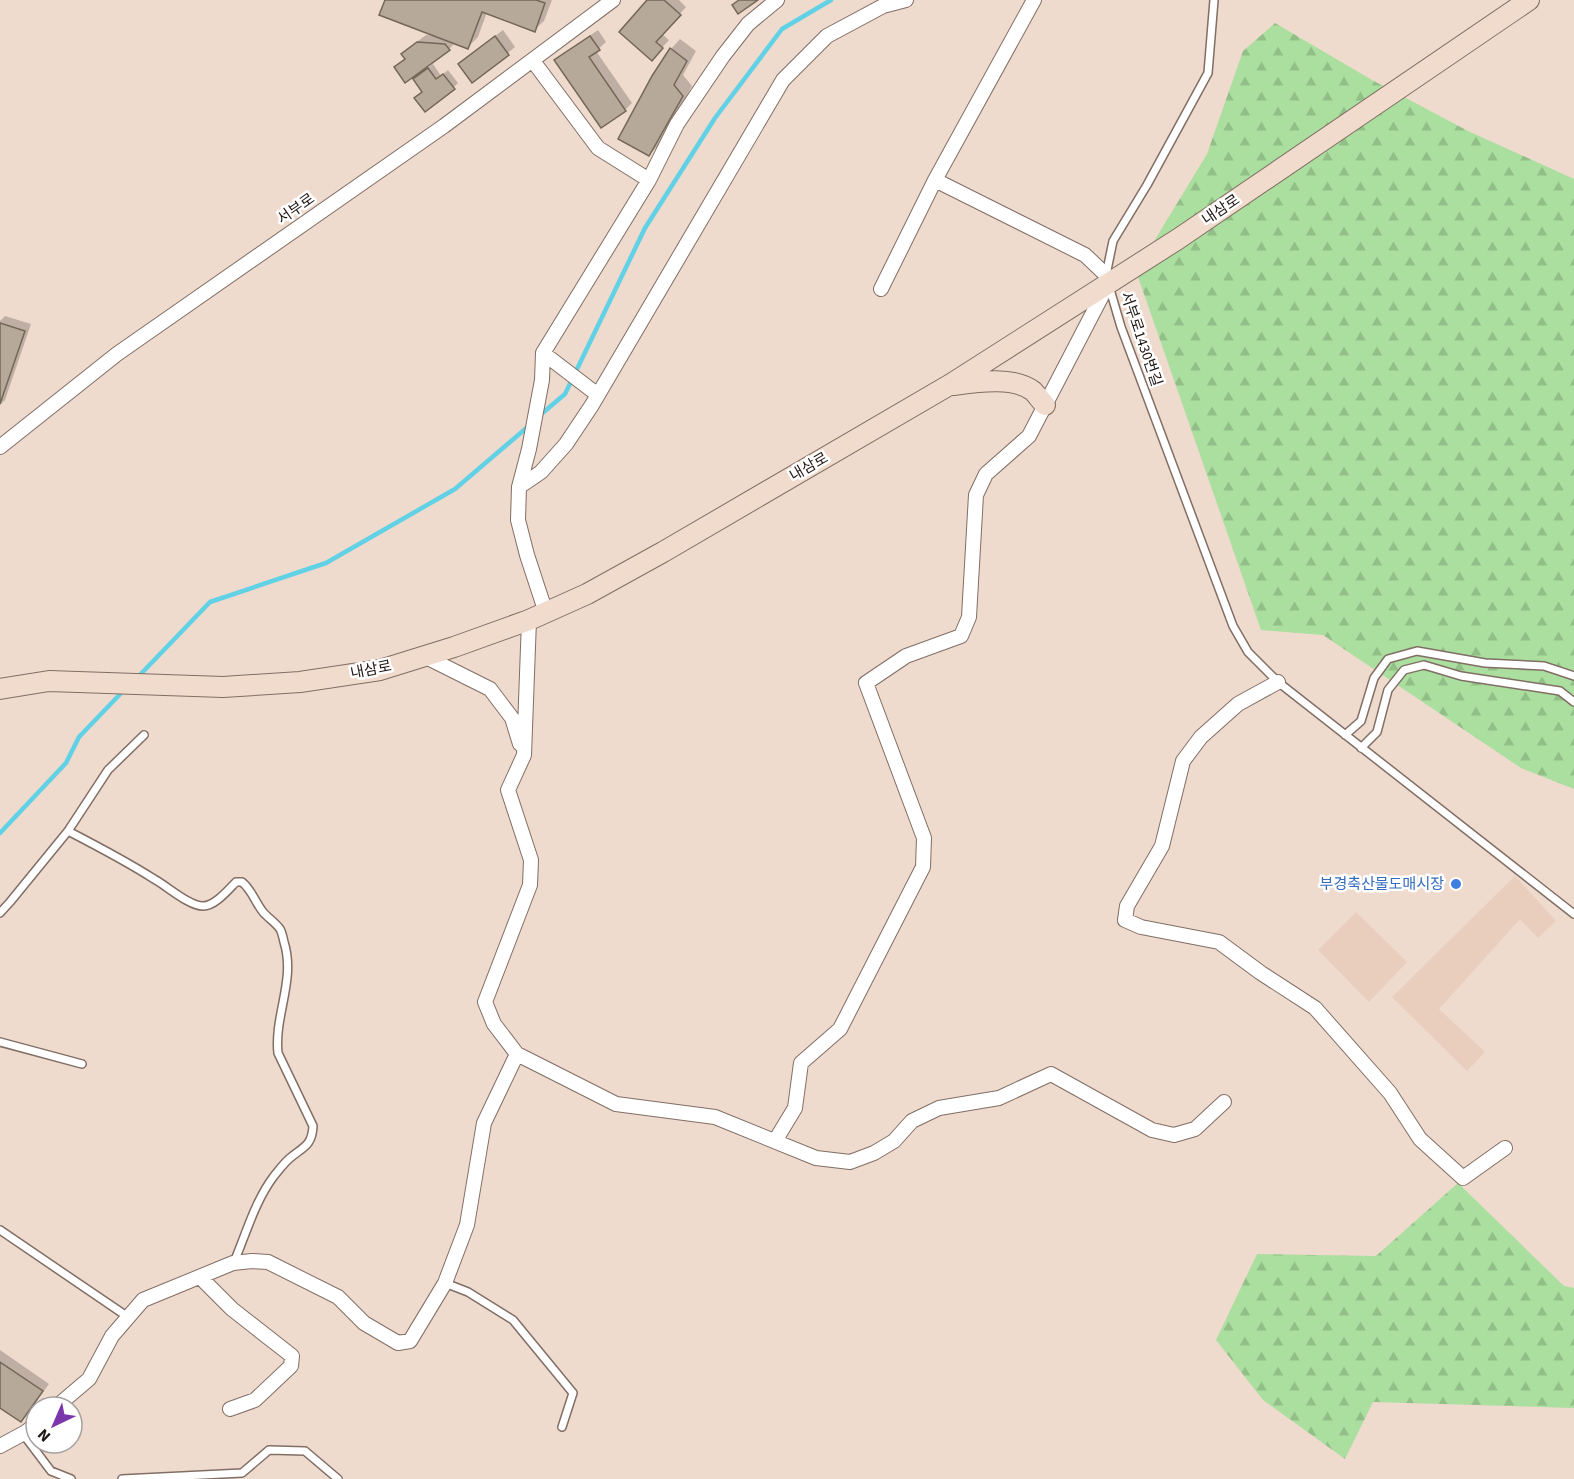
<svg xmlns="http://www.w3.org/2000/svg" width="1574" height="1479" font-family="'Source Sans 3','Noto Sans KR',sans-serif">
<defs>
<pattern id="forest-firs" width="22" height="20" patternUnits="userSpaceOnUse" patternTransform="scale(1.5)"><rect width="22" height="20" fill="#aadf9f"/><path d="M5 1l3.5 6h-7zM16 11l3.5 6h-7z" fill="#92bf88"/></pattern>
</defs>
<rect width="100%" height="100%" fill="#efdace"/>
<path fill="#e9cdbd" d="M1515,876L1556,921L1538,938L1520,919L1439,1009L1485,1052L1467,1071L1392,997Z
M1356,912L1407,962L1369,1002L1318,950Z"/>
<path fill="url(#forest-firs)" d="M1275,23L1372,80L1468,131L1574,179V789L1521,768L1323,635L1261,630L1136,271L1207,154L1243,51Z
M1458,1183L1564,1286L1574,1288V1408L1373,1402L1345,1459L1263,1400L1216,1340L1257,1254L1376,1256Z"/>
<path fill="#0003" d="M387,0H552L544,21L534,30L487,12L478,37L468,47L456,42L449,49L396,67L406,58L403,54L410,47L426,35L437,36Z
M649,0H679L686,7L662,34L669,40L652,59Z
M503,30L515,47L473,81L460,64L467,57Z
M598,30L606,42L596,51L632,103L625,110L556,61L563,54Z
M680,39L696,51L683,75L692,86L659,145L649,155L671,49Z
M433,64L441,76L448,70L458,83L454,87L424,91L419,75Z
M5,316L31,324L5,400L0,405V321Z
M0,1350L49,1384L28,1413L21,1420L0,1406Z"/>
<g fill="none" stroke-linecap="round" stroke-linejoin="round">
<path stroke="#61d1e5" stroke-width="4.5" d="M539,416L565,394L645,228L715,118L782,29L831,0
M136,679L210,602L326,563L455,489L531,424
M0,833L66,763L79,737L125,689"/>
</g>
<path fill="#b7a999" stroke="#736757" stroke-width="1.5" d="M385,0H536L545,3L535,32L482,12L468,49L379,15Z
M647,0H664L681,15L656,42L663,48L652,61L619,32Z
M739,0H758L738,14L732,5Z
M495,36L509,55L472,83L458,64Z
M590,36L600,50L589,57L626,111L601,128L554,60Z
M417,42L445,44L450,50L405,83L394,67L405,59L401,54Z
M670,48L687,61L674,85L683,96L649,156L618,139L652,76Z
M428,68L436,79L443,74L455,89L425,112L414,98L422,92L413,79Z
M0,323L25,331L0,404Z
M0,1362L43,1391L21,1422L0,1408Z"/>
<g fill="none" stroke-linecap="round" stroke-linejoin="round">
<g stroke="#816e64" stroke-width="10">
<path id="lane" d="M1106,275L1113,241L1147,185L1208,73L1214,0
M1109,286L1121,327L1233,626L1248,652L1278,682L1574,914
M1345,735L1361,721L1374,678L1388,659L1417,651L1485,663L1544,666L1574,676
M1361,748L1377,732L1388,690L1404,670L1424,665L1461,676L1560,691L1574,702
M68,831C97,846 126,861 154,879C167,886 189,906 203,906C215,906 228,890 236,882H242C252,890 255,902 263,912C268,918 275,922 280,929C282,932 283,938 284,942C296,980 274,1015 278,1053L313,1126C312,1146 303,1147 290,1158C284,1163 279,1170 274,1176C255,1201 246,1234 234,1262
M0,913L10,902L68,831L108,770L144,735
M0,1042L82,1064
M0,1230L128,1317
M445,1283L468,1292L513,1320L573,1393L562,1427
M23,1434L51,1471L71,1479
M122,1479L242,1473L269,1450L305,1451L338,1479"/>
</g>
<g stroke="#816e64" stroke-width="16">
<path id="street" d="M533,61L598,148L649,180
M935,180L1085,255L1105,274
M881,289L935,180L1034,0
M543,353L598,395
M0,447L117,354L444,126L613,0
M519,487L541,472L566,444L592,405L783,80L827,36L883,6L906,0
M546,613L527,555L518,520L519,487L529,449L542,380L543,353L649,180L677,124L723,56L748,24L777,0
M424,656L490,689L512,718L520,744
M1278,682L1238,704L1201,737L1183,761L1162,846L1127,906L1125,920L1141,927L1219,942L1261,973L1315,1008L1390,1093L1420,1139L1463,1178L1505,1148
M517,1054L616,1104L715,1117L816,1158L850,1162L874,1153L894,1141L912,1121L939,1108L999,1098L1051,1074L1152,1130L1174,1135L1195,1129L1224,1102
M775,1141L795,1108L801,1063L840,1029L923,867L924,838L866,683L906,656L961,636L969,617L976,495L986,474L1029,436L1107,286
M200,1277L232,1309L292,1356L291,1366L255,1400L230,1409
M56,1407L89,1379L112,1336L143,1300L233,1263L252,1261L268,1262L338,1297L364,1323L398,1343L410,1341L445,1283L467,1225L484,1123L517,1054L494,1024L485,1002L530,885L531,860L508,790L524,755L529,620
M0,1446L26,1432L36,1424"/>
</g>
<g stroke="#816e64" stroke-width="22">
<path id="secondary" d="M954,385C976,382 1014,376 1033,391C1037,395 1041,401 1045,405
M0,689L49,681L223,687L300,682L380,670L454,647L529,620L587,594L663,552L951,384L1178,239L1529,0"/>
</g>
<use href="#lane" stroke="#fff" stroke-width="7"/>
<use href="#street" stroke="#fff" stroke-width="14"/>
<use href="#secondary" stroke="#f0dbcc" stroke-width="20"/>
</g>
<circle fill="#3f7fe0" stroke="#fff" stroke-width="2" cx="1456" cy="884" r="6"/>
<g text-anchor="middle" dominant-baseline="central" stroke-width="5" stroke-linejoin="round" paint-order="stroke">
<g font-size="15" fill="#1f1713" stroke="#fff">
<text transform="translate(296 209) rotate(-35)">서부로</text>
<text transform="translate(1221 210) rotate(-34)">내삼로</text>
<text transform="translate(1141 339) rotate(71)">서부로1430번길</text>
<text transform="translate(809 467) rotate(-30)">내삼로</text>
<text transform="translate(371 670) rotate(-11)">내삼로</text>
</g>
<g font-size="15" fill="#366cbe" stroke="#fff" text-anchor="end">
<text x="1444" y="884">부경축산물도매시장</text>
</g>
</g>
<g transform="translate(54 1425) rotate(224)"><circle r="28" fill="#ffffff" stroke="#a5a2a1" stroke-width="1.5"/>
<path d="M0-4.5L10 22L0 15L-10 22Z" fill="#7a36aa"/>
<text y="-9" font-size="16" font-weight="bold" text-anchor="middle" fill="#1f1713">N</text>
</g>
</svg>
